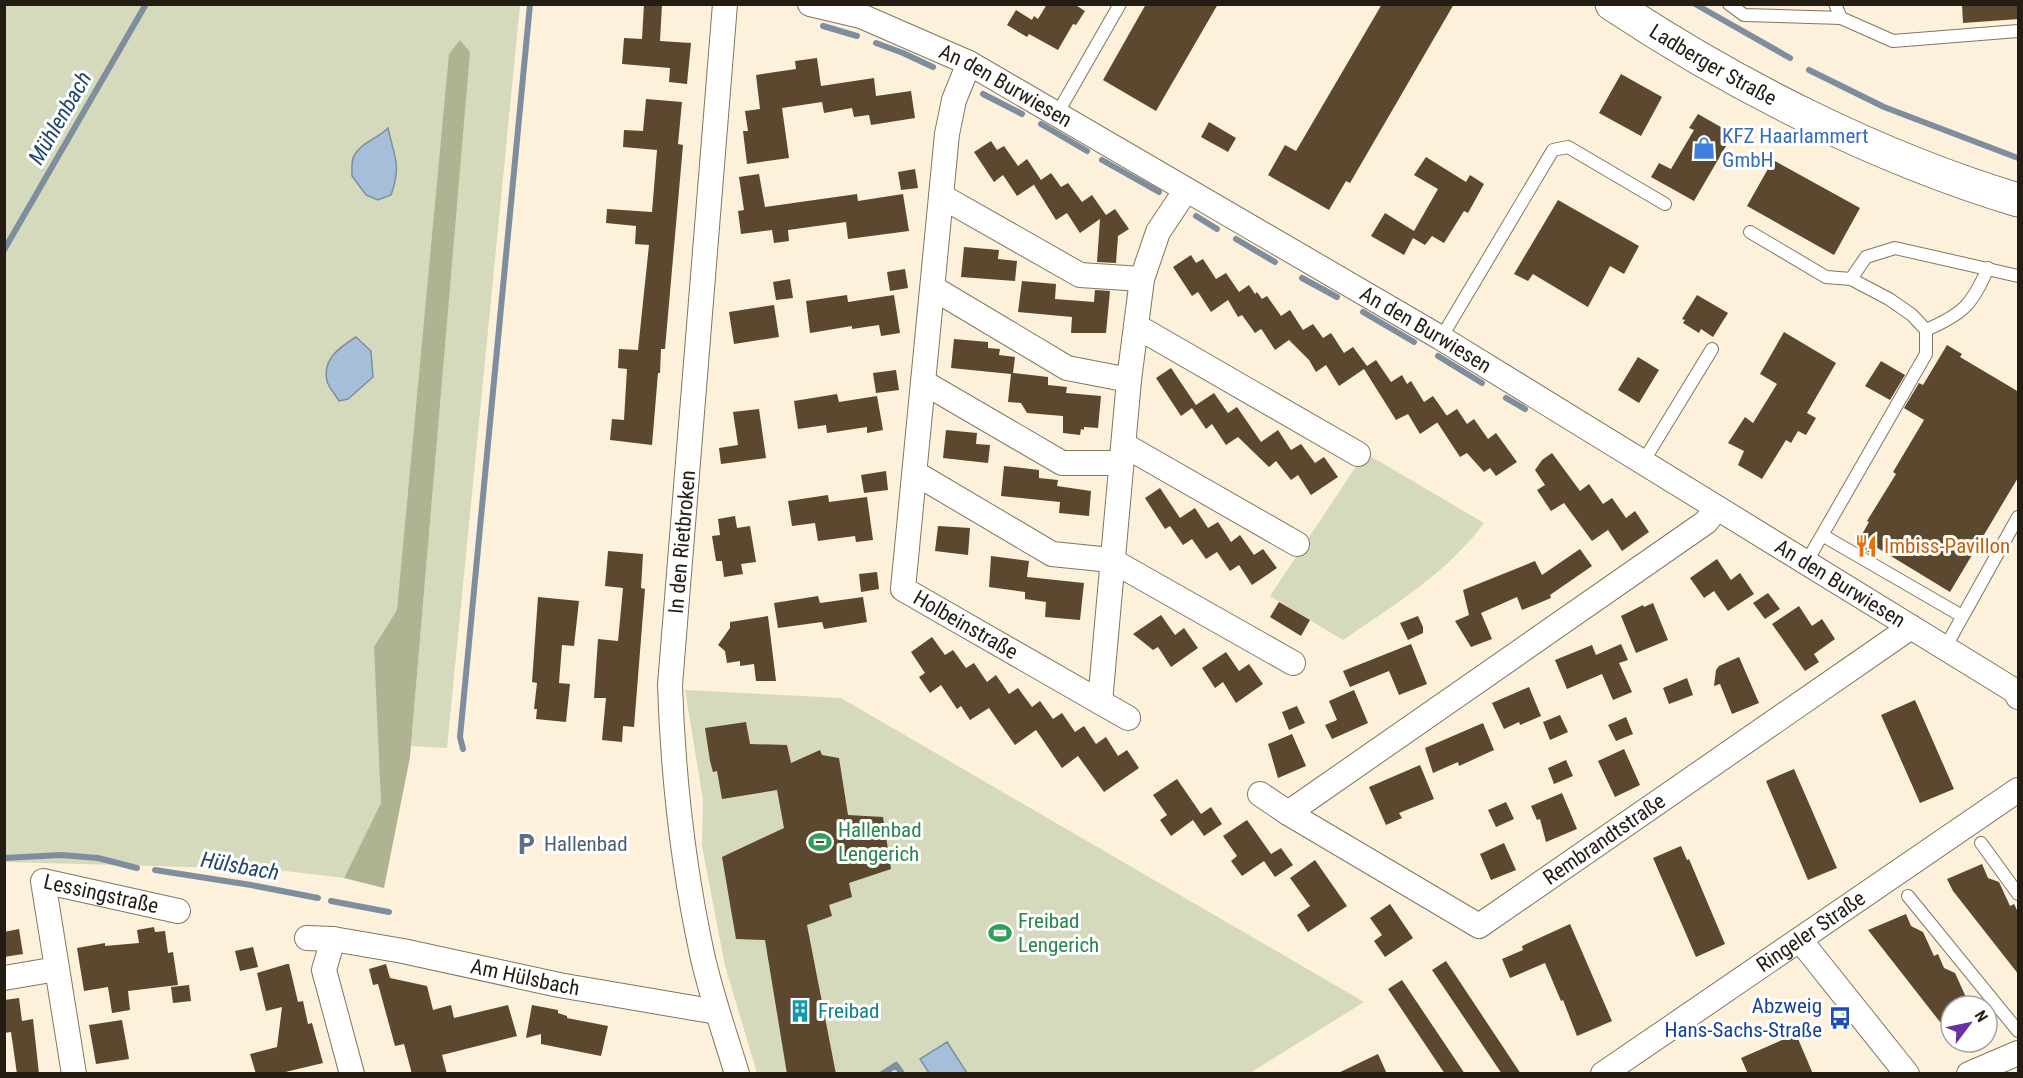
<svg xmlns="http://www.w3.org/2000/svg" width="2023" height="1078" font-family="'Roboto Condensed',sans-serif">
<rect width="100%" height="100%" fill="#fdf1dc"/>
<path fill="#d6dabc" d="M5,5H520L447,748L411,746L440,401L380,780L381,803L344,878L269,869L5,862Z
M1365,453L1484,523C1447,573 1394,605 1343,640L1270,596Z
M685,690L841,698L1364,1002L1250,1073H757L725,966L702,846L703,800Z"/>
<path fill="#afb391" d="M460,40L470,52L410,757L384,888L344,878L381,803L374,647L397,610L449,54Z"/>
<path fill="#a6bfd9" stroke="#7f8e9e" stroke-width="1.5" d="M388,128C394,157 402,164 391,195L378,200L366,195L352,176C352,170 351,161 354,156C360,143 379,138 388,128Z
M356,337L371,351L373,377L348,399L339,401C336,395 328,387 327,381C322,359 340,347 356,337Z
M947,1042L967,1073H929L920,1059Z"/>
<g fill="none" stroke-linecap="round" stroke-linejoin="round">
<path stroke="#7f8e9e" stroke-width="6" d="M1695,4L1790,58
M823,26L857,36
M876,43L903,53L933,67
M1809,70L1884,107L2018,158
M983,94L1022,114
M1041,124L1087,151
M1102,160L1159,192
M1196,216L1217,229
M1236,239L1275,262
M4,250L146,4
M1302,278L1337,297
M1363,312L1414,342
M1438,356L1482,383
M1506,398L1525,409
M463,749L460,737L530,4
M4,858L61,855L98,858L137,868
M155,870L251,885L318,898
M331,901L389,912
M882,1074L896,1065L901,1072"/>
</g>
<path fill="#5c472f" d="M644,4H662L660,41L691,43L687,84L669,82L670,68L622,64L624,38L642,39Z
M1047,4H1074L1085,11L1076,25L1073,24L1058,50L1029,34L1027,37L1007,25L1016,10L1032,20L1034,16L1038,19Z
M1146,4H1218L1156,111L1103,80Z
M1382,4H1454L1350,183L1346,181L1329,210L1268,175L1285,145L1296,151Z
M1962,4H2019V19L1963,23Z
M817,58L821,86L874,78L876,96L911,91L915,118L871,125L869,115L854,117L852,108L824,113L822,102L782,108L789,158L747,164L743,131H748L745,111L760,109L756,75L796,69L795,61Z
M1621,74L1662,97L1641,136L1599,113Z
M646,99L682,102L678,144L683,145L665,349H661L660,373H658L652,445L610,440L612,419L624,420L627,369L618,368L619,349L638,350L649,245L635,244L636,226L606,223L607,209L652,212L657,150L623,147L624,130L643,131Z
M1698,114L1733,134L1694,201L1651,177L1659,163L1671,169L1694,130L1689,128Z
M1209,122L1236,138L1228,152L1201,137Z
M991,141L997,150L1004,146L1018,166L1027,159L1041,180L1051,173L1061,187L1068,183L1082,202L1092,195L1106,215L1115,209L1129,229L1118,236L1116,263L1097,262L1100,219L1080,233L1067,213L1056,220L1034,185L1035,184L1017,196L1003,175L994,182L974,152Z
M1426,157L1466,182L1470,175L1484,184L1468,213L1464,211L1444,243L1432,236L1425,245L1413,238L1404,255L1371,236L1385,213L1414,231L1438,189L1414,175Z
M1773,160L1860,208L1834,255L1747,206Z
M915,169L918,188L901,190L898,172Z
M759,174L765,207L857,194L858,201L903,194L909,231L848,239L846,222L788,230L789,241L774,243L772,230L741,234L738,211L744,210L739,177Z
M1558,200L1639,246L1624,274L1610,266L1588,307L1533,274L1528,281L1514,274Z
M964,247L999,250L998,259L1017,261L1015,281L961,277Z
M1191,255L1196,263L1203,259L1216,279L1226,273L1239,292L1249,285L1255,294L1257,292L1262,299L1267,296L1281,316L1290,310L1303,330L1313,324L1323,338L1331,333L1344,353L1353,347L1367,366L1376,360L1391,382L1402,375L1407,384L1411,381L1424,402L1433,396L1447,416L1420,434L1408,414L1396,420L1364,369L1339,386L1326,365L1316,372L1309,360L1289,340L1275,350L1262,330L1261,329L1255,333L1242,315L1238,317L1228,300L1211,312L1198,292L1192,296L1173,267Z
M905,269L908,288L890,291L887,272Z
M790,279L793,298L776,300L773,282Z
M1022,281L1056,284L1055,299L1094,302L1095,290L1110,291L1106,333H1071L1072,317L1018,312Z
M847,295L848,302L894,295L900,333L881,336L879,325L852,329V326L810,333L806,301Z
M1697,295L1728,313L1713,337L1701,329L1699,333L1683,323L1685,320L1682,319Z
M774,305L779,337L734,344L729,312Z
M1784,332L1836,363L1807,413L1816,418L1806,435L1798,431L1791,443L1786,440L1762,479L1738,465L1744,451L1728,443L1745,417L1753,423L1777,384L1760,374Z
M954,339L988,342V348L1000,349L999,355L1015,357L1013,373L1048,377V385L1067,387L1066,393L1101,396L1098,428L1084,427V430L1081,429L1080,435L1063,433V416L1027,413L1021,403L1008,402L1011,374L951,368Z
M1947,345L1962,354L1960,357L2019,392V476L1950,592L1876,547L1872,554L1856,545L1869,522L1867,521L1896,474L1893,472L1924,420L1904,408L1919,383L1923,385Z
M1638,357L1659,370L1639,403L1618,390Z
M1881,361L1905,375L1890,400L1865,386Z
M1171,368L1196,405L1214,393L1228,413L1237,407L1261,442L1278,430L1291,450L1301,444L1315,463L1324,457L1338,477L1311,495L1298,475L1291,480L1276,461L1269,467L1238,437L1226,445L1212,424L1206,429L1192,408L1181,416L1156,378Z
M896,370L899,390L876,393L873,373Z
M837,394L839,402L877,396L883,430L867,433V427L827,433L826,425L798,429L794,401Z
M759,409L766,458L721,464L719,448L738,445L733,412Z
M1457,409L1467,424L1474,419L1488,439L1496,433L1517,462L1496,476L1490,468L1484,472L1467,453L1460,457L1437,422Z
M946,430L977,433L976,444L990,445L988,463L943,458Z
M1552,453L1580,491L1589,484L1603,504L1612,498L1626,518L1635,511L1649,532L1622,551L1608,530L1592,541L1564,503L1551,511L1537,490L1545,485L1535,470L1542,460Z
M1004,466L1039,470V478L1058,480L1057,486L1091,491L1089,516L1059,513L1060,502L1001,496Z
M886,471L888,490L864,493L861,475Z
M1160,488L1180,518L1195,508L1208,528L1218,522L1231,542L1240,535L1254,555L1263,549L1277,568L1252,585L1239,565L1230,571L1217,552L1206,559L1192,539L1183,545L1170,526L1165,529L1145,498Z
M828,495L829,502L867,497L873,540L856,542L855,536L818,541L815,523L792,526L788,501Z
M735,516L737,528L750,526L756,562L741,564L743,574L724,577L722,561H716L712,536L720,535L718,519Z
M938,526L970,528L968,555L935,551Z
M1580,549L1592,566L1550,595L1551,598L1522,610L1517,597L1481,613L1492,639L1471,647L1455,621L1469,615L1463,590L1535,561L1542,575Z
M608,551L643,554L641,588L645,589L634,727L623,726L622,742L602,740L606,698H594L598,639L618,641L623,588L605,586Z
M991,556L1029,561L1027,577L1084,583L1080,620L1045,617L1046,602L1025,599V588V592L989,587Z
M1717,559L1731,580L1740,573L1754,594L1728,611L1714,591L1704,598L1690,578Z
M877,572L879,589L861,592L859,574Z
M1768,593L1780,609L1765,619L1753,603Z
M818,596L820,603L863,597L867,622L824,629L822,622L778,628L774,603Z
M538,597L579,601L574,646L562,645L559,683L570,684L566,722L536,719L537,709H534L537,683L532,682Z
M1279,602L1310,620L1301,636L1270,617Z
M1653,603L1668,640L1636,653L1621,616L1643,605L1644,607Z
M1799,606L1812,626L1822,619L1835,639L1814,654L1819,662L1805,671L1772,624Z
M1161,615L1175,635L1184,628L1198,648L1171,667L1158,647L1153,650L1133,634Z
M768,616L776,681H756L754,664L740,666V661L727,663L725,651L718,645L730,628V622Z
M1418,616L1423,627V633L1408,640L1400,623Z
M932,637L945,655L953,650L966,668L974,663L987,682L996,675L1009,694L1018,688L1032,707L1040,701L1053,719L1062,713L1075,732L1084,726L1096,744L1106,737L1118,756L1127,750L1139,768L1104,792L1078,756L1062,768L1036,730L1015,745L989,708L970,720L961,706L957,709L941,685L930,693L919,677L925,673L911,652Z
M1411,644L1427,684L1399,695L1389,671L1350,687L1343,671Z
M1621,644L1628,660L1619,663L1632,692L1613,700L1602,674L1567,689L1555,660L1592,645L1596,655Z
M1226,652L1239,671L1249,664L1263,684L1236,703L1223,682L1215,688L1202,668Z
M1739,657L1759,703L1732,714L1720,684L1714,686L1716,670L1719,666Z
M1687,678L1693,695L1669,704L1663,688Z
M1529,687L1541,716L1520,725L1519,722L1504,729L1492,703Z
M1354,690L1368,723L1332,739L1325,725L1337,720L1329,701Z
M1915,700L1954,789L1920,803L1881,715Z
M1297,706L1305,723L1289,730L1282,712Z
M1560,715L1568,732L1550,740L1543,722Z
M1626,717L1633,734L1616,741L1608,725Z
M746,722L750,744L787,745L791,763L820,750L822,755L839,758L848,815L883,817L891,869L849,883L852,897L829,905L832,916L807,925L836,1074H787L765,940L736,939L722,857L784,828L777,790L722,799L717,771L713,772L710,761L705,728Z
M1483,723L1494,750L1459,766L1458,762L1433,773L1425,748Z
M1292,734L1306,766L1278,778L1268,744Z
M1624,749L1640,785L1615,797L1598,761Z
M1566,760L1573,776L1554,784L1548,768Z
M1420,765L1434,799L1399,813L1402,818L1386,825L1369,787Z
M1794,769L1837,868L1808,880L1766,781Z
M1177,779L1201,814L1211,807L1222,824L1204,836L1193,820L1171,836L1160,820L1167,815L1153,795Z
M1562,793L1577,829L1546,842L1540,819L1537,820L1531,806Z
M1506,802L1514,819L1496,827L1488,810Z
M1247,820L1271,854L1281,848L1293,865L1275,877L1264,861L1242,876L1231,861L1237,856L1223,836Z
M1504,843L1516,870L1491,880L1480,854Z
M1681,846L1687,860L1689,859L1725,944L1696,957L1653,858Z
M1315,860L1347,906L1308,932L1297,915L1310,906L1290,878Z
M1982,864L1988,878L1999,882L2010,906L2014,904L2019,914V975L1953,891L1947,879Z
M1390,904L1413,938L1385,957L1374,941L1382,935L1370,918Z
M1906,914L1911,926L1923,932L1934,956L1938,954L1944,968L1955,973L1970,1006H1951V1036L1868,930Z
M1570,924L1612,1021L1577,1036L1563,1000L1561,1001L1545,963L1510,978L1502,959L1523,950L1522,946Z
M154,927L155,932L165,931L168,953L173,952L178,985L128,991L130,1010L112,1013L108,987L84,991L77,948L105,943V946L139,943L137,930Z
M19,929L23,954L4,957V932Z
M253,947L258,967L240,971L235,951Z
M1446,961L1521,1074H1502L1432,970Z
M287,964H289L298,1002L303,1001L308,1024L312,1023L323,1063L277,1074H256L250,1054L277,1047L282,1007L266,1011L257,973Z
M386,964L390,978L427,986L433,1010L451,1005L454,1018L508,1005L517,1036L442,1055L447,1074H412L404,1044L395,1046L378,984L373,985L369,969Z
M1402,980L1465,1074H1445L1388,989Z
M189,985L191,1001L173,1003L171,987Z
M19,998L22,1021L33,1019L39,1074H17L11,1032L4,1033V1000Z
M532,1005L558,1010V1013L567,1016V1018L608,1026L601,1056L541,1044V1034L526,1038Z
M122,1020L129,1059L96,1064L89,1025Z
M1796,1034L1813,1074H1748L1741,1058Z
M1378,1054L1387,1074H1336Z"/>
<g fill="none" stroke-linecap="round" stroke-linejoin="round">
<g stroke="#82765e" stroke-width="14">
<path id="service" d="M1729,4L1744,15L1841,18
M1835,4L1841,18L1893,41L2018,31
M1057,114L1120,4
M1750,232L1826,277L1851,279L1889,299L1912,315L1926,330V354L1806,563
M1851,279L1866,257L1895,248L2018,276
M1926,330C1963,314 1972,305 1988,268
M1441,338L1553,150L1568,147L1665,204
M1643,462L1712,349
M1822,535L1962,616
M1945,648L2018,517
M1981,843L2018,894
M1908,896L2018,1031"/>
</g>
<g stroke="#82765e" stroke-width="26">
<g id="minor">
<path d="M725,4L670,685C673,776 683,866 702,954C711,995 725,1034 737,1074"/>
<path id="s1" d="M810,4L861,16L969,63L1441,338L2015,691L2018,697"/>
<path id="s2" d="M969,63L954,100L947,134L903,589L1100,702L1129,380L1142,279L1158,232L1186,190"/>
<path d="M941,196L1080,275L1142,279"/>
<path d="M933,288L1067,368L1129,380"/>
<path d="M1136,326L1358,454"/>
<path d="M923,382L1062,463H1121"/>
<path d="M1124,445L1297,544"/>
<path d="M915,473L1052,554L1111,560L1293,663"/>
<path d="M1100,702L1128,718"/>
<path id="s3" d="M1260,794L1288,813L1479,926L1911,627"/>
<path d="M1288,813L1706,522L1717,508"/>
<path d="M307,938L333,939L324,970L352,1074"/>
<path id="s4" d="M333,939L403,951L559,985L717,1012"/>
<path d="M1800,940L1907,1074"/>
<path d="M4,978L57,969"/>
<path id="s5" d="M74,1074L43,881L178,911"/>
<path id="s6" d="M1603,1074L2018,790"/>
<path d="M1969,1074L2018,1053"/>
</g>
</g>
<g stroke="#82765e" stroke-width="35">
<g id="secondary">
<path id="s7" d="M1612,4C1734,85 1878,158 2018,200"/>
</g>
</g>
<use href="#service" stroke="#fff" stroke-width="12"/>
<use href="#minor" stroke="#fff" stroke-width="24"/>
<use href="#secondary" stroke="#fff" stroke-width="33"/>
</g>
<defs>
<g id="shop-bare" transform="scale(1.8)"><path d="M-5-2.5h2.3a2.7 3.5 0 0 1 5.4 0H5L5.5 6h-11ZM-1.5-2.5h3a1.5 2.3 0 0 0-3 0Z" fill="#3f7fe0" stroke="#fff" stroke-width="2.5" paint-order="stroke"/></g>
<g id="restaurant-bare" transform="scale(1.8)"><path d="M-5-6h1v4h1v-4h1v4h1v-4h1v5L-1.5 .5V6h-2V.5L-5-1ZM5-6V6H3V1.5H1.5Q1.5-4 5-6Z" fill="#e8710a" stroke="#fff" stroke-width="2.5" paint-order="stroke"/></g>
<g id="stadium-bare" transform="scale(1.8)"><path d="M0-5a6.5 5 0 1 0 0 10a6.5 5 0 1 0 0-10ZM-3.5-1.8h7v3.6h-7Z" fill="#2e9e5b" stroke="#fff" stroke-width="2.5" paint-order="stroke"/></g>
<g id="parking-bare" transform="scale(1.8)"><path d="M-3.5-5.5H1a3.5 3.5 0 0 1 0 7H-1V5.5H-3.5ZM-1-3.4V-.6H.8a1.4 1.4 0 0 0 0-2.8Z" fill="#5c6f8a" stroke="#fff" stroke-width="2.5" paint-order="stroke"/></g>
<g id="building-bare" transform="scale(1.8)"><path d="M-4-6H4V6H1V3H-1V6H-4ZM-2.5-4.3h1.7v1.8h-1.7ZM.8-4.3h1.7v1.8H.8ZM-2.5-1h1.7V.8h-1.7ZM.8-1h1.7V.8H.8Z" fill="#0f9aa8" stroke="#fff" stroke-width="2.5" paint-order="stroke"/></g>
<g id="bus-bare" transform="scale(1.8)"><path d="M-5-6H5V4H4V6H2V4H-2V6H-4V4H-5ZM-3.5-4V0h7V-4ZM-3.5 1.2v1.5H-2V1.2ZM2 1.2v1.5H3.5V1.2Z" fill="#1a4fb4" stroke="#fff" stroke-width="2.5" paint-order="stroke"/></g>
</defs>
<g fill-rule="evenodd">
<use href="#shop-bare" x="1704" y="148"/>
<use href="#restaurant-bare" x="1866" y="546"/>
<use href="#stadium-bare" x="820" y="842"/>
<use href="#parking-bare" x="526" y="844"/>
<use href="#stadium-bare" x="1000" y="933"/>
<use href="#building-bare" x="800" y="1011"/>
<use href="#bus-bare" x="1840" y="1018"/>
</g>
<g text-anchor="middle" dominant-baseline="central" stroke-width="6" stroke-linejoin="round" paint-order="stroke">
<g font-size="21" fill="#231d14" stroke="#fff">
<text stroke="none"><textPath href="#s7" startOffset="118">Ladberger Straße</textPath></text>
<text stroke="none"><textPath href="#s1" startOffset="213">An den Burwiesen</textPath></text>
<text stroke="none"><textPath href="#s1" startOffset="699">An den Burwiesen</textPath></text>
<text transform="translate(682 542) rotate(-85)">In den Rietbroken</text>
<text stroke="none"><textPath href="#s1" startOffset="1185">An den Burwiesen</textPath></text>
<text stroke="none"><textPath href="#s2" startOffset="604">Holbeinstraße</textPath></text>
<text stroke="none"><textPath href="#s3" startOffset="408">Rembrandtstraße</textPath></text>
<text stroke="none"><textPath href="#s5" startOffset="255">Lessingstraße</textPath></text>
<text stroke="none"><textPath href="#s6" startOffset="252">Ringeler Straße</textPath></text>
<text stroke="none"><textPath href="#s4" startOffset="196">Am Hülsbach</textPath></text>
</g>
<g font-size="21" fill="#366cbe" stroke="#fff" text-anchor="start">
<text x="1722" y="136">KFZ Haarlammert<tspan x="1722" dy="24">GmbH</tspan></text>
</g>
<g font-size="21" fill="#c56008" stroke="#fff" text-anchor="start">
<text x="1884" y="546">Imbiss-Pavillon</text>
</g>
<g font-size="21" fill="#27864d" stroke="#fff" text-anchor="start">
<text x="838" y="830">Hallenbad<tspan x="838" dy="24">Lengerich</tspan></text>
<text x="1018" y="921">Freibad<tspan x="1018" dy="24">Lengerich</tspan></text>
</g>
<g font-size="21" fill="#4e5e75" stroke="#fff" text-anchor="start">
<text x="544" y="844">Hallenbad</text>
</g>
<g font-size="21" fill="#164399" stroke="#fff" text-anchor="end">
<text x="1822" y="1006">Abzweig<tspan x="1822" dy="24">Hans-Sachs-Straße</tspan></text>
</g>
<g font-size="21" fill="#0d838f" stroke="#fff" text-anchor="start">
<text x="818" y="1011">Freibad</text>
</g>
<g font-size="22" font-style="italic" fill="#21466b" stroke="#fff">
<text transform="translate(60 118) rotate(-60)">Mühlenbach</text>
<text transform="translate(240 866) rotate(10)">Hülsbach</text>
</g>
</g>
<rect width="2023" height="1078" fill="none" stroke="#231d14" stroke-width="12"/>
<g transform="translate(1969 1024) rotate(58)"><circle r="28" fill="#ffffff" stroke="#a7a5a1" stroke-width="1.5"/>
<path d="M0-4.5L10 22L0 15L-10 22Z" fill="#6930a7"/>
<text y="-9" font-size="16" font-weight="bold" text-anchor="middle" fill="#231d14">N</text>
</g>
</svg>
